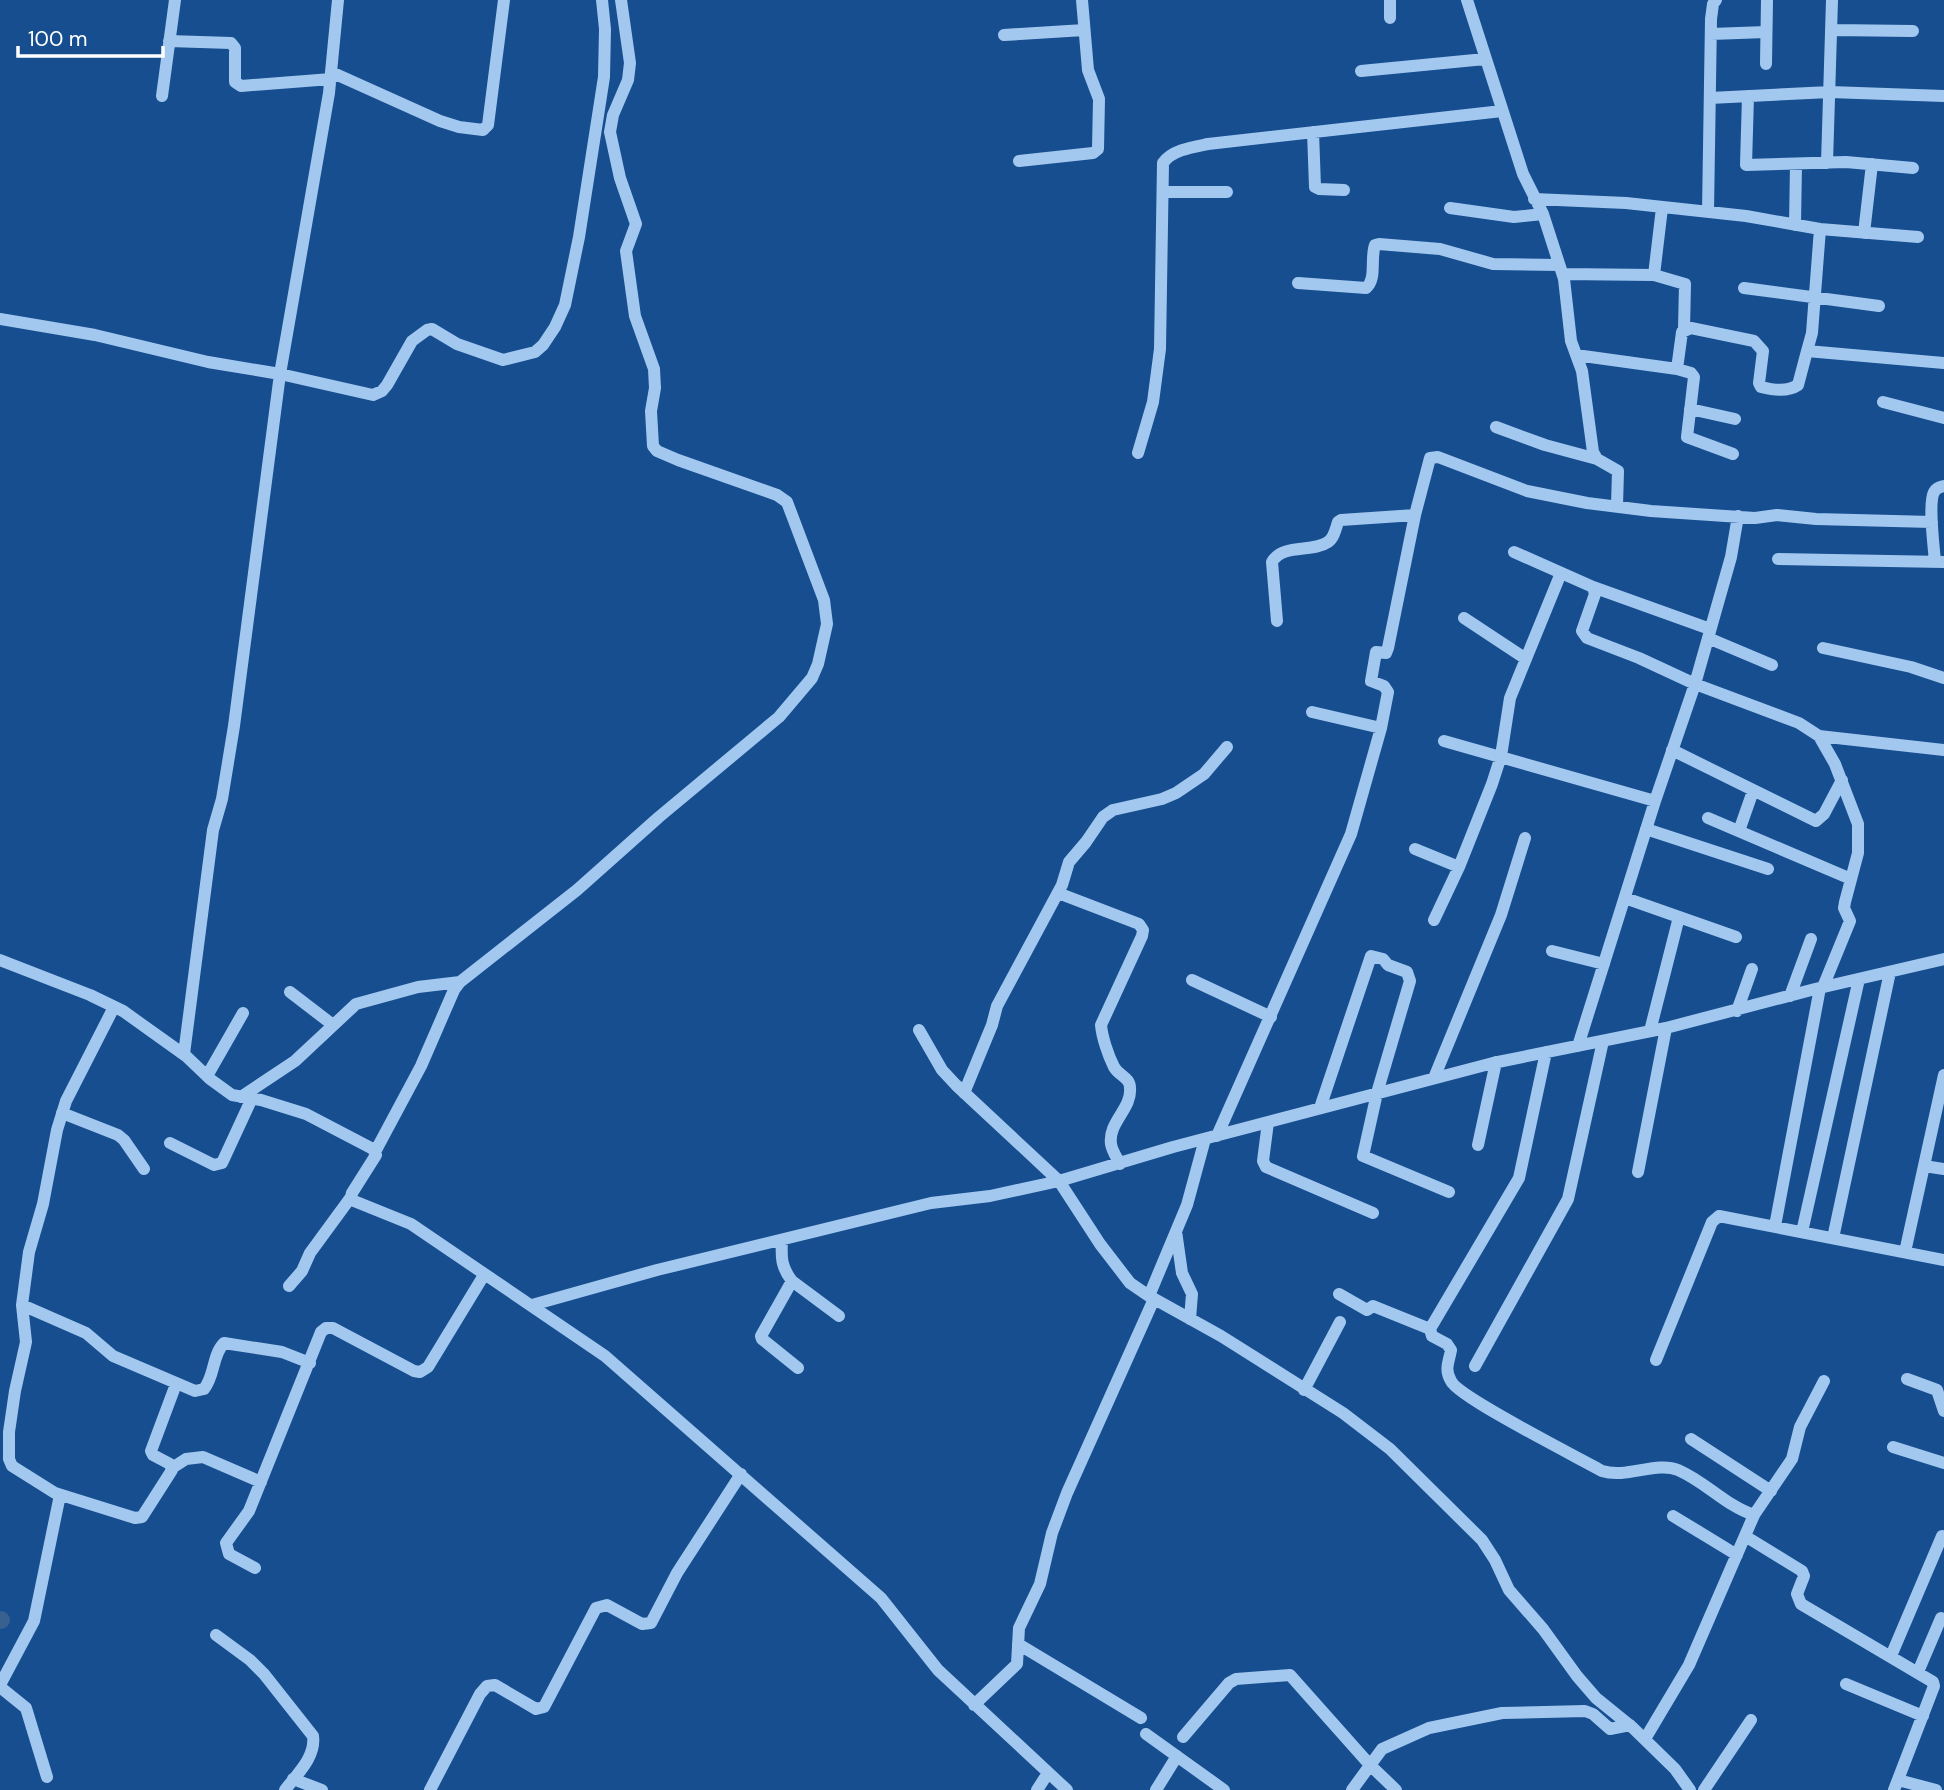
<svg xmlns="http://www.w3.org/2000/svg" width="1944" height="1790" font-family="'DM Sans',sans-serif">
<rect width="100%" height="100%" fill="#164e8f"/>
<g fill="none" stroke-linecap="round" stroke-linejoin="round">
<path stroke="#386190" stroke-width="18" d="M0,1620H1"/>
<path stroke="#a3c8f0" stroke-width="12" d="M1390,0V18
M1467,0L1523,174L1543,214L1564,279L1571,341L1582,371L1593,452L1597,459L1618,471L1617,506
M1832,30L1913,31
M1711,34L1766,32
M1004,35L1084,30
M169,41L231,43L235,48V82L241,86L331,79
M1766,64L1767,0
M1361,71L1485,59
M331,72L440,121L459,127L483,130L488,125L504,0
M162,96L175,0
M1748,96L1746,165L1846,162L1913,168
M1710,98L1830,92L1944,96
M1313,132L1315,187L1319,189L1344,190
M1019,161L1093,153L1098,149L1099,99L1088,70L1082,0
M1827,163L1832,0
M1163,192H1227
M1534,199L1626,203L1746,216L1820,229L1918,237
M1450,208L1514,217L1543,214
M1708,212L1711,19L1713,4L1716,0
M1795,225L1796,164
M1820,229L1812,333L1807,351L1944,363
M1864,233L1872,164
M1563,274L1654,275L1662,208
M1654,275L1685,284L1684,329
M1298,283L1366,288C1377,279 1370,259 1375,245L1379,244L1440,249L1493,264L1559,265
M1744,288L1879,306
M0,319L95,335L208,362L280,374L329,93L338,0
M1576,355L1677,369L1691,373L1694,377L1687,437L1733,454
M1677,369L1682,332L1691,328L1754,341L1763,351L1759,383L1761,387C1773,390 1788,392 1798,385L1807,351
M1883,402L1944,418
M1690,409L1735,419
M1496,427L1545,445L1597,459
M1138,453L1153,402L1160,349L1163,163C1172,150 1193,147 1208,144L1502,111
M1514,552L1593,587L1595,594L1582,631L1587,638L1639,658L1695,684L1799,723L1819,736L1835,764L1858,824V853L1845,902L1844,908L1850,921L1823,987
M1778,559L1944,562
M1935,562C1934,548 1928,503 1934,492C1937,487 1940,487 1944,486
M1593,587L1710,629
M1464,618L1526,659
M1277,621L1272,562C1283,543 1312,553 1328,542C1334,538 1336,528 1338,522L1341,520L1415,515
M1708,638L1772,665
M1823,648L1911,667L1944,678
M1312,712L1381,728
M1819,736L1944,750
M1444,741L1655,801
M1672,750L1816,821L1824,814L1842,780
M1708,818L1851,879
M1646,829L1768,869
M1739,831L1753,791
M1415,849L1459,867
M1058,893L1139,924L1143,930L1142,936L1101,1025C1102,1037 1108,1055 1114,1067C1119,1076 1130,1077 1130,1088C1132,1109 1108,1122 1111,1144C1112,1151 1117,1158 1120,1164
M1625,898L1736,937
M1434,920L1459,867L1492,784L1501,756L1510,698L1561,573
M1552,951L1604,964
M0,960L90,995L123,1011L186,1056L210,1079L232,1095L261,1100L306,1114L373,1149L376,1155L352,1193L351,1197L354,1201L411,1224L605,1356L881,1598L938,1670L1067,1790
M1192,980L1271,1017
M290,992L333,1025
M1790,996L1811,939
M114,1007L66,1101L57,1130L43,1204L29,1252L22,1305L26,1342L15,1391L9,1432V1459L12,1466L55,1493L135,1518L142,1517L172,1470L170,1464L153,1455L151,1451L176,1384
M1737,1011L1752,969
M919,1030L942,1070L956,1085L1059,1181L1100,1244L1130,1283L1149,1296L1221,1336L1343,1413L1390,1449L1482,1540L1495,1560L1509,1590L1543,1629L1577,1676L1596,1698L1633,1728L1675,1769L1690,1790
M1650,1031L1679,917
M1578,1046L1655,801L1695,684L1731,557L1738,516
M1546,1052L1519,1178L1430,1329L1432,1336L1447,1344L1451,1350C1449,1362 1444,1369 1451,1381C1458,1397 1579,1458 1602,1471C1626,1479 1657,1461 1678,1470C1706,1482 1726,1506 1754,1515
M184,1054L213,830L222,799L234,726L280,374L373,395L382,391L387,385L412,341L427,330L432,329L457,344L503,360L535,352L543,345L555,327L565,305L579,237L604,77L605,29L602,0
M207,1076L243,1013
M1434,1078L1501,915L1525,838
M964,1093L992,1025L997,1006L1062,885L1069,862L1086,842L1103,817L1113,810L1162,799L1176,793L1204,774L1227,747
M241,1097L295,1061L356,1004L418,987L460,982
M1320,1108L1371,956L1383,959L1388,965L1407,972L1410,981L1377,1093L1363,1156L1449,1192
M62,1113L118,1135L124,1140L144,1169
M1268,1122L1263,1161L1266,1167L1373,1213
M1217,1136L1351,834L1381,728L1388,692L1384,686L1371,681L1376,652L1386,653L1388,648L1415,515L1430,458L1438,457L1527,491L1587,503L1651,511L1755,518L1777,515L1816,519L1932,522
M170,1143L214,1165L222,1163L252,1098
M1478,1145L1496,1062
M375,1152L421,1066L454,990L460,982L577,890L659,817L779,717L812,678L818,664L827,624L824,600L787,502L777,495L678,460L657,451L653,446L651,411L655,388L654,369L635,316L626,251L636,224L620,178L610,132L613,115L628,80L630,63L621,0
M1924,1166L1944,1169
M1638,1172L1666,1028
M1775,1226L1820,988
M1176,1231L1182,1273L1192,1294L1190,1319
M1802,1232L1859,979
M1833,1238L1890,972
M782,1240C781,1257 781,1267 792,1281L839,1316
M1905,1252L1944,1075
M792,1281L761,1336L762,1339L798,1368
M289,1286L302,1271L310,1253L351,1197
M1339,1294L1367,1310L1373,1306L1430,1329
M1149,1296L1187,1205L1205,1139
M22,1305L86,1333L113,1356L195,1391L204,1389C215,1376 212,1355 224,1343L282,1352L310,1363
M532,1305L657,1270L931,1203L990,1196L1059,1181L1173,1147L1493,1063L1666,1028L1815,989L1944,959
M1656,1360L1712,1222L1719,1216L1944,1260
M1475,1366L1568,1199L1603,1041
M1907,1379L1937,1390L1944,1411
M1304,1390L1340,1322
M1691,1439L1771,1491
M1893,1447L1944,1463
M172,1468L186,1459L203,1457L261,1482
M1673,1516L1737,1555
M1745,1536L1802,1571L1804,1576L1797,1594L1801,1604L1933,1682L1934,1686L1894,1790
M255,1568L229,1554L226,1543L249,1511L321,1332L326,1328H333L414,1371L420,1372L428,1367L484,1275
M216,1635L250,1660L264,1674L313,1736C316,1757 297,1774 285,1790
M1018,1644L1141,1718
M1891,1656L1942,1536
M1918,1672L1941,1618
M1846,1684L1923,1716
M0,1685L34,1621L60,1495
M0,1687L26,1708L47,1777
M974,1705L1017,1664L1019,1628L1040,1584L1052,1533L1067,1493L1154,1299
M1146,1734L1224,1790
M1183,1737L1229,1683L1236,1679L1290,1675L1370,1765L1396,1790
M1645,1739L1689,1665L1754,1515L1792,1459L1800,1427L1824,1381
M293,1779L322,1790
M1898,1780L1936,1790
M430,1790L480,1694L487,1686L495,1685L536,1709L544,1707L596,1608L607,1605L642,1624L651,1623L677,1573L741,1474
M1037,1790L1048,1773
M1156,1790L1177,1756
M1352,1790L1382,1749L1429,1728L1502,1713L1585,1711L1593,1714L1610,1729L1630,1725
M1704,1790L1751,1720"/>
</g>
<path d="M18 46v10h145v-10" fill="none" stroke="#ffffff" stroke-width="3.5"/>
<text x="28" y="46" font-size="21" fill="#ffffff" stroke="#164e8f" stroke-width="5" paint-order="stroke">100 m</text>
</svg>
